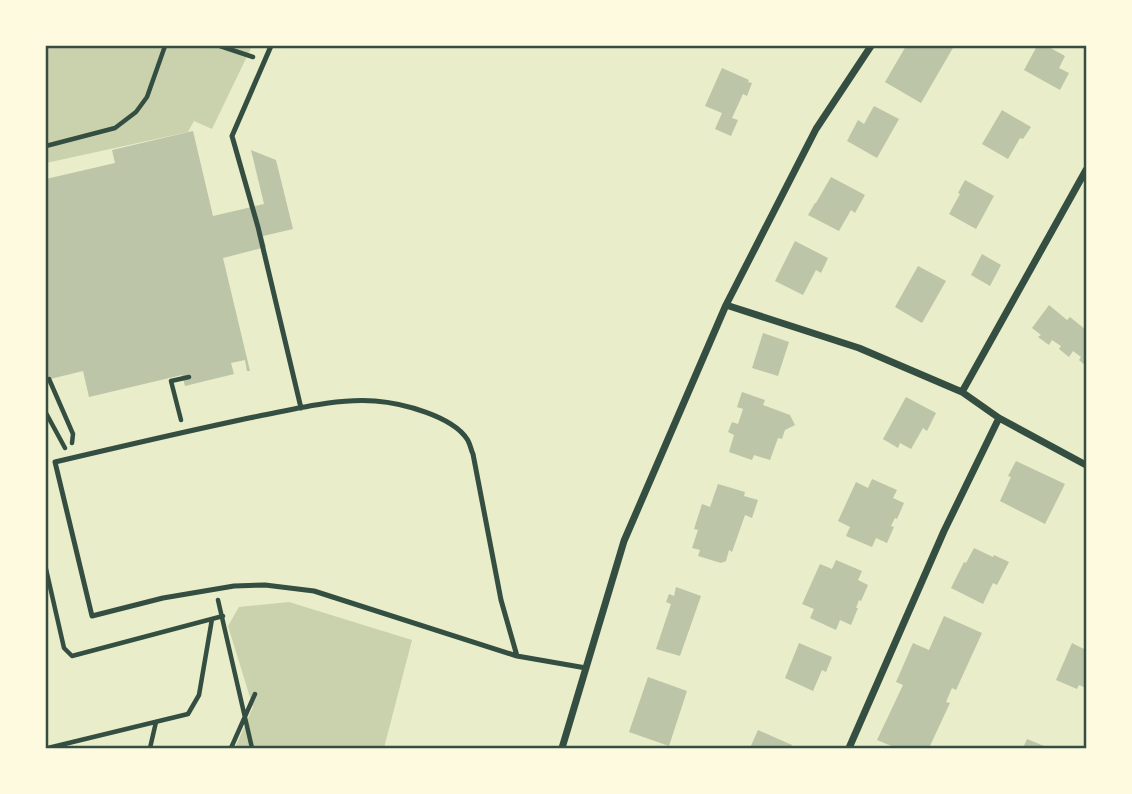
<svg xmlns="http://www.w3.org/2000/svg" width="1132" height="794" font-family="Mulish,sans-serif">
<rect width="100%" height="100%" fill="#e9edc9"/>
<path fill="#cad2ad" d="M46,46H252L212,129L194,121L188,132L46,163Z
M289,602L412,640L384,748H235L253,707L228,626L239,607Z"/>
<path fill="#bcc5a7" d="M906,46H954L921,103L885,82Z
M1037,46H1047L1065,56L1059,68L1069,73L1060,90L1024,70Z
M722,68L749,80L748,82L752,83L747,96L743,94L732,118L738,120L731,136L715,129L722,113L705,106Z
M874,106L899,119L877,158L847,141L858,120L864,124Z
M1002,110L1031,127L1023,139L1020,138L1008,159L982,144Z
M193,131L213,216L264,204L251,150L276,160L293,229L263,236L266,247L223,258L250,371H247L245,360L231,363L234,374L185,386L182,375L89,397L83,371L46,380V179L115,163L112,150Z
M831,177L865,195L855,213L851,210L839,231L808,215L815,203H816Z
M965,180L994,196L976,229L949,214L960,194L958,193Z
M795,241L828,258L821,273L816,270L803,295L775,281Z
M982,254L1001,265L990,286L971,275Z
M918,266L946,281L922,323L895,307Z
M1049,305L1067,320L1070,317L1086,330V366L1079,360L1081,357L1073,351L1069,357L1059,349L1061,346L1052,340L1049,345L1038,337L1041,335L1032,328Z
M763,333L789,342L778,376L752,368Z
M742,392L765,400L763,405L790,415L795,425L785,430L782,439L778,438L770,460L754,455L752,460L729,452L734,435L728,432L732,422L738,424L743,409L737,407Z
M906,397L936,413L927,431L923,428L911,449L900,443L898,448L883,439Z
M1016,461L1065,484L1045,524L1000,501L1011,477L1008,476Z
M872,479L897,490L893,498L904,503L897,519L895,518L891,526L894,527L887,543L876,538L872,547L846,536L850,527L838,521L856,482L868,488Z
M718,484L745,492L744,496L758,500L752,518L745,515L732,552L729,550L726,561L721,563L698,556L700,550L692,548L698,530L694,529L702,504L710,507Z
M974,548L993,557L994,555L1009,562L997,585L993,583L983,604L951,588L964,562L966,563Z
M836,560L862,571L858,580L868,585L861,601L859,600L856,608H858L851,625L840,620L836,630L810,618L814,609L802,604L820,564L832,569Z
M676,587L701,596L680,656L656,649L671,604L666,602L669,594L674,596Z
M944,616L982,633L956,690L952,688L946,702L950,703L929,748H896L877,740L903,685L896,682L913,643L929,650Z
M799,643L832,657L826,672L822,670L813,691L785,678Z
M1072,643L1084,649L1086,648V688L1079,685L1077,689L1056,680Z
M648,677L687,691L669,746L629,732Z
M758,730L792,745L791,748H750Z
M1027,739L1049,748H1023Z"/>
<g fill="none" stroke-linecap="round" stroke-linejoin="round">
<path stroke="#344e41" stroke-width="4.5" d="M220,46L253,57
M46,146L115,128L136,112L147,97L165,46
M49,379L73,434L72,443
M46,413L65,448
M181,420L171,381L189,377
M46,569L64,648L72,656L223,616
M218,600L252,748
M48,748L188,714L199,695L212,619
M150,748L156,722
M231,748L255,694"/>
<path stroke="#344e41" stroke-width="5" d="M271,46L232,136L258,227L301,408
M517,656L501,600L473,454C471,450 470,443 467,439C452,416 402,403 375,401C338,398 295,409 259,416C191,430 123,446 55,462L92,616L163,598L234,586L265,585L314,591L517,656L586,668"/>
<path stroke="#344e41" stroke-width="7" d="M726,305L859,348L962,392L999,418L1086,465
M962,392L1086,170
M562,748L624,541L726,305L816,129L871,46
M849,748L944,531L999,418"/>
</g>
<rect width="1132" height="794" fill="none" stroke="#fefae0" stroke-width="94"/>
<rect x="47" y="47" width="1038" height="700" fill="none" stroke="#344e41" stroke-width="2.5"/>
</svg>
